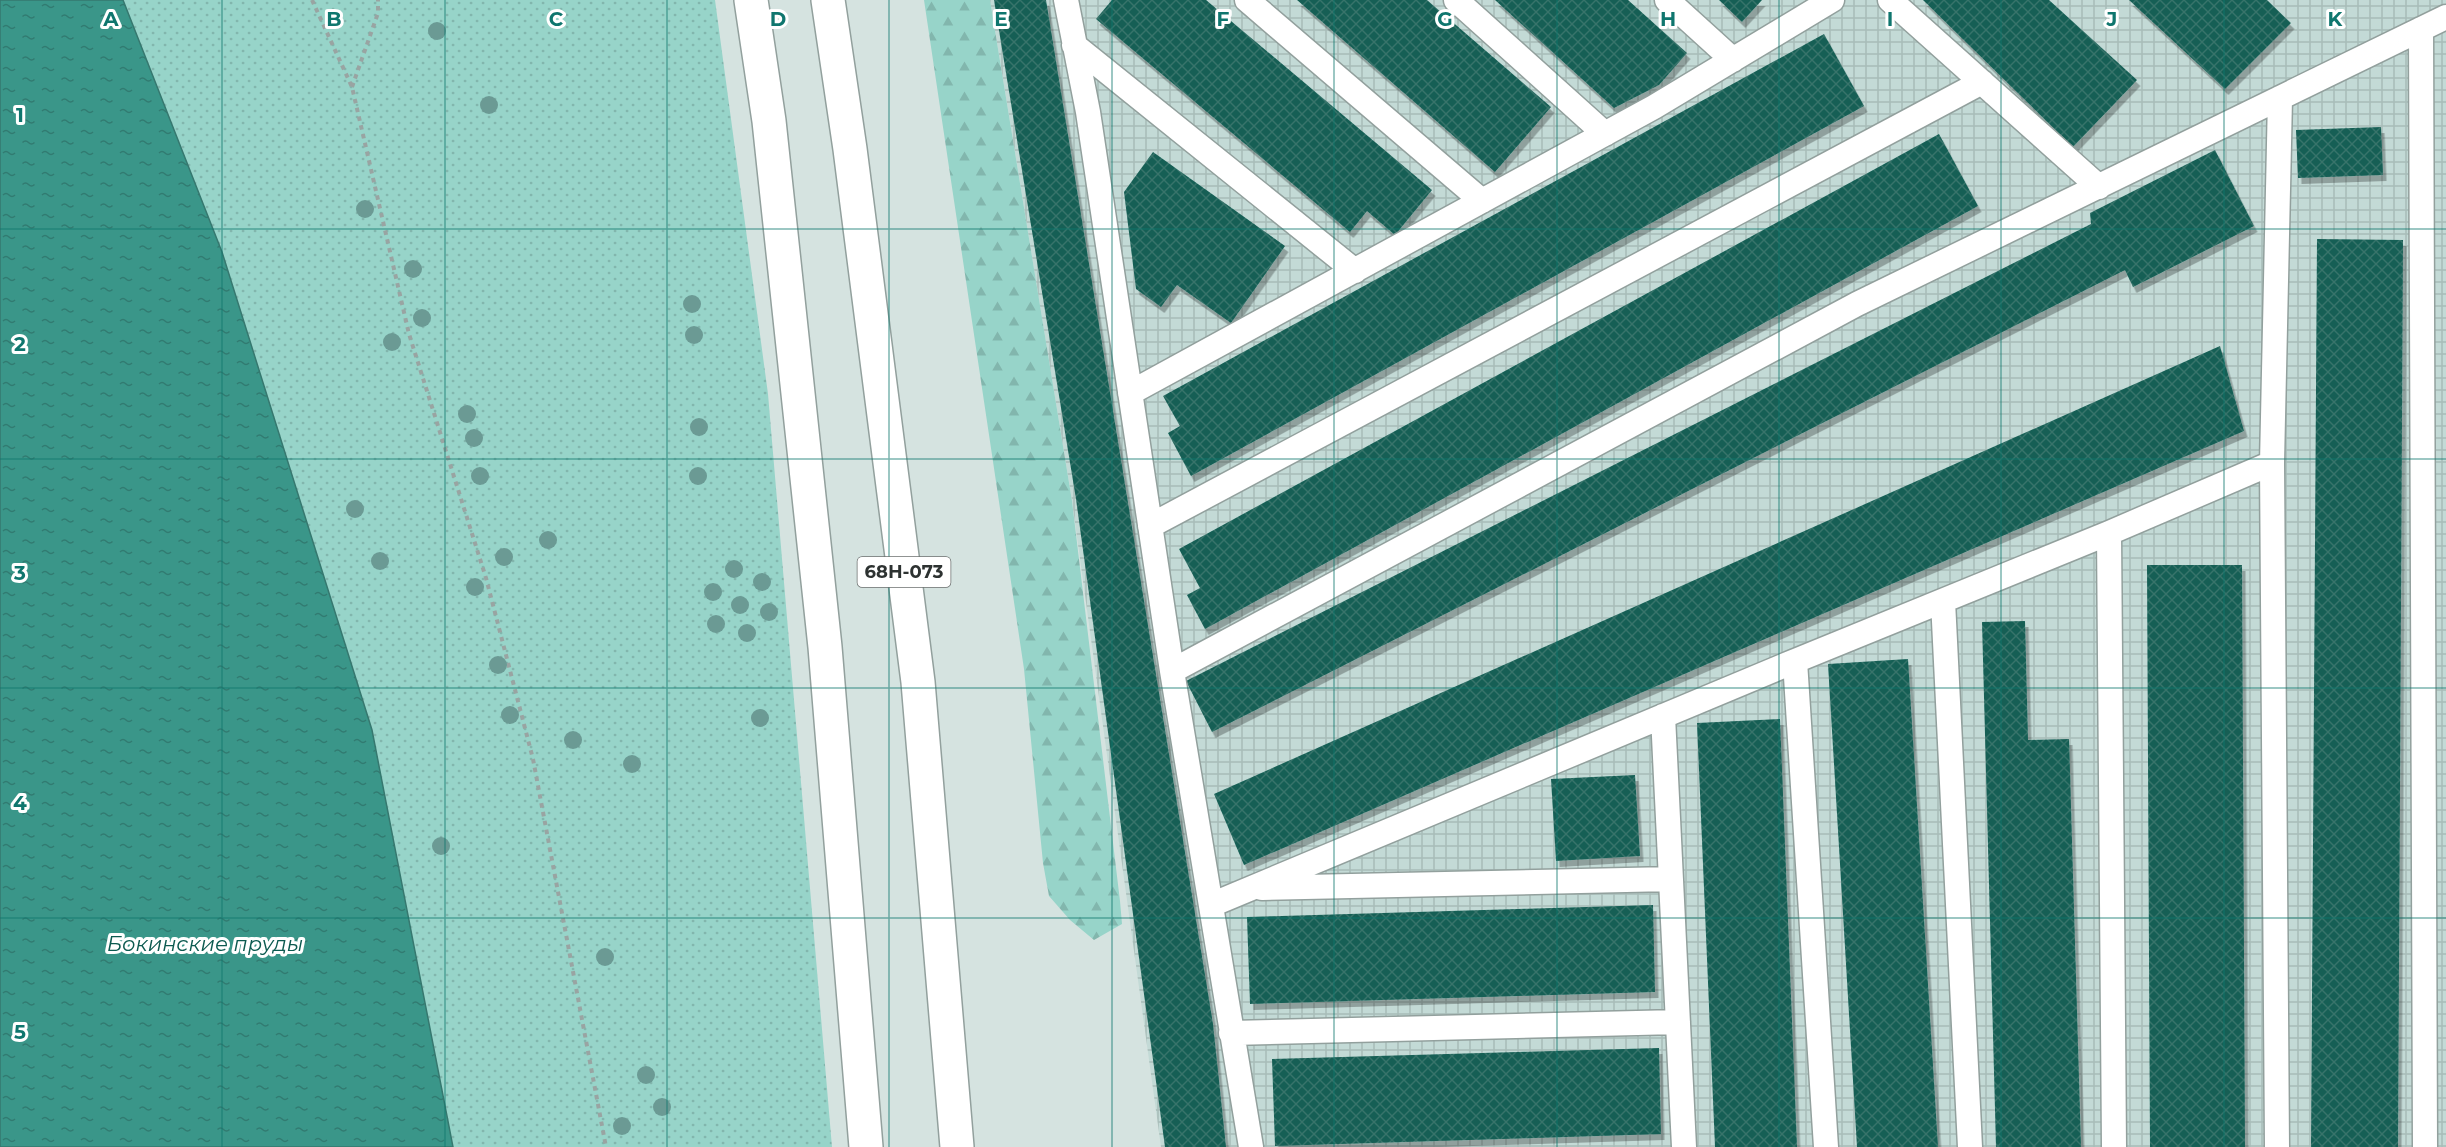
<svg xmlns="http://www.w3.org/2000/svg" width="2446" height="1147" font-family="Montserrat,sans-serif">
<defs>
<pattern id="industrial-grid" width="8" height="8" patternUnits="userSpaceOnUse" patternTransform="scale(1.5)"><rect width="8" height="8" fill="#c3dad6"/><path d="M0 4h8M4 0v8" fill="none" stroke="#a8bcb8"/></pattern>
<pattern id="grass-dots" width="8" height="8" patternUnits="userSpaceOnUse" patternTransform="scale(1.5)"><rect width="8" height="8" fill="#97d4c9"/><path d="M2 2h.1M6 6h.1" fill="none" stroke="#82b6ad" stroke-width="1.8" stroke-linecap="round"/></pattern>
<pattern id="forest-firs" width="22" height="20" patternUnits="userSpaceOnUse" patternTransform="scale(1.5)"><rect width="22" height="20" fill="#97d4c9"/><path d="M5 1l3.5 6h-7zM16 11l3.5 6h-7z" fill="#82b6ad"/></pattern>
<pattern id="water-ripples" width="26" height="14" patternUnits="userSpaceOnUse" patternTransform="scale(1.5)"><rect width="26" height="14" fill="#3a9689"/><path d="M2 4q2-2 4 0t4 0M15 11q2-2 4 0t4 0" fill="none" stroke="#317b71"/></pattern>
<pattern id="building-cross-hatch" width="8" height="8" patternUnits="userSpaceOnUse" patternTransform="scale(1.5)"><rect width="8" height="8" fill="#155f55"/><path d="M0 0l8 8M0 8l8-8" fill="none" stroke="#37736b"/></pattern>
<filter id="shadow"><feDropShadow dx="3.5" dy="6" stdDeviation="0" flood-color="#0004"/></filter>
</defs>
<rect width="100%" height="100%" fill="#d5e3e0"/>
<path fill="url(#industrial-grid)" d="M990,0H2446V1147H1161L1072,501Z"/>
<path fill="url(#grass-dots)" d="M123,0H715L768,394L832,1147H453L372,730L222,252Z"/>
<path fill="url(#forest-firs)" d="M924,0H990L1072,501L1120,901L1122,924L1094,940L1070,920L1049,896L1043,863L1024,669Z"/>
<path fill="url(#water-ripples)" stroke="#36786f" stroke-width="1.5" d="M0,0H123L222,252L372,730L453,1147H0Z"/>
<path fill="url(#building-cross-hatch)" filter="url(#shadow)" d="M994,0H1046L1213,1024L1226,1147H1165L1076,499Z
M1112,0H1206L1432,190L1395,235L1367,211L1350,232L1096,19Z
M1297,0H1427L1551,107L1495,172Z
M1495,0H1628L1687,53L1659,85L1614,108Z
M1719,0H1762L1742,22Z
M1923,0H2049L2137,80L2073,147Z
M2129,0H2267L2291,23L2225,89Z
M1824,34L1864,106L1191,476L1168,433L1180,426L1163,396Z
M2381,127L2383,175L2298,178L2296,130Z
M1939,134L1978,206L1205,629L1187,595L1200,588L1179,549Z
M2215,150L2254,226L2133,287L2125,270L1212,732L1186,681L2091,224L2090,213Z
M1153,152L1285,246L1231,323L1177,285L1161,307L1136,289L1124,192Z
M2317,239L2403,240L2398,1147H2311Z
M2220,346L2244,431L1244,865L1214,794Z
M2147,565H2242L2245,1147H2150Z
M2025,621L2028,740L2069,739L2081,1147H1996L1982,622Z
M1908,659L1938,1147H1857L1828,664Z
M1780,719L1797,1147H1715L1697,723Z
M1635,775L1640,856L1556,861L1551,779Z
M1653,905L1655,992L1250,1004L1247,917Z
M1659,1048L1661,1134L1275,1146L1272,1059Z"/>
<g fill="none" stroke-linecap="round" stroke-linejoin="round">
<g stroke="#92a09d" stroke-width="27">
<path id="service" d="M1066,0L1088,112L1172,671L1251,1147
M1247,0L1482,201
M1456,0L1605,134
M1667,0L1733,60
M1890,0L2099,187
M2421,29L2425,1147
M1074,45L1355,271
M1130,393L1654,107L1832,0
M2272,463L2280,98
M1150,526L1982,82
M2109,533L2114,1147
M1943,601L1970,1147
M1795,661L2109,533L2272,463L2277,1147
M1172,671L1857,304L2446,17
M1663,716L1684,1147
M1262,888L1671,879
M1211,905L1795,661L1826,1147
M1231,1033L1678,1022"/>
</g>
<g stroke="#92a09d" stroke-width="36">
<path id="primary" d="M751,0L769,121L825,647L866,1147
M828,0L850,149L918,682L957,1147"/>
</g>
<path stroke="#99a4a2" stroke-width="4" stroke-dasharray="4.5 4.5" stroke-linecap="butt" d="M312,0L352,87L409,334L486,578L533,759L606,1147
M352,87L378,13V0"/>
<use href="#service" stroke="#fff" stroke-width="24"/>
<use href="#primary" stroke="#fff" stroke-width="33"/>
</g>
<g fill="#6b9a94">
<circle cx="437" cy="31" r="9"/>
<circle cx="489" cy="105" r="9"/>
<circle cx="365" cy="209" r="9"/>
<circle cx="413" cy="269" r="9"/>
<circle cx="692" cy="304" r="9"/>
<circle cx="422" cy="318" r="9"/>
<circle cx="694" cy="335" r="9"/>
<circle cx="392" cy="342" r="9"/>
<circle cx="467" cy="414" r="9"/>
<circle cx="699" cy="427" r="9"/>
<circle cx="474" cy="438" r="9"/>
<circle cx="480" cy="476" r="9"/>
<circle cx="698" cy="476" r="9"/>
<circle cx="355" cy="509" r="9"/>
<circle cx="548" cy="540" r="9"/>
<circle cx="504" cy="557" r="9"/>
<circle cx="380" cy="561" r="9"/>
<circle cx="734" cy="569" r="9"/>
<circle cx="762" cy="582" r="9"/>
<circle cx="475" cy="587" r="9"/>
<circle cx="713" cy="592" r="9"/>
<circle cx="740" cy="605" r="9"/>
<circle cx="769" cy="612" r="9"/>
<circle cx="716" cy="624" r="9"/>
<circle cx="747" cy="633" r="9"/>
<circle cx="498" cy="665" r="9"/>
<circle cx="510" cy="715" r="9"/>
<circle cx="760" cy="718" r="9"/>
<circle cx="573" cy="740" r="9"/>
<circle cx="632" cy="764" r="9"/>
<circle cx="441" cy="846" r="9"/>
<circle cx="605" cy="957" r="9"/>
<circle cx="646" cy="1075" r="9"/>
<circle cx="662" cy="1107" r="9"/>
<circle cx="622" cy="1126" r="9"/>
</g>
<path fill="none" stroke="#0f766e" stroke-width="1.5" stroke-opacity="0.55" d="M222,0V1147M445,0V1147M667,0V1147M889,0V1147M1112,0V1147M1334,0V1147M1557,0V1147M1779,0V1147M2001,0V1147M2224,0V1147M0,229H2446M0,459H2446M0,688H2446M0,918H2446"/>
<g text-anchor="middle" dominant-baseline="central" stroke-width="6" stroke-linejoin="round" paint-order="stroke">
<rect fill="#fff" stroke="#6c706f" stroke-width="1.5" x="857.5" y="557" width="93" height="30" rx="4.5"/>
<g font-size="18" font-weight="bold" fill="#2d3231">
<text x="904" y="572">68Н-073</text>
</g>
<g font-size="21" font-style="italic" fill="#0c5a50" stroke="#fff">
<text x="205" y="943">Бокинские пруды</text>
</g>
</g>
<g font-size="20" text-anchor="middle" font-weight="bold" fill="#0f766e" stroke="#fff" stroke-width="6" stroke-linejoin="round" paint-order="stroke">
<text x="111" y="26">A</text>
<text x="334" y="26">B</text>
<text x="556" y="26">C</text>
<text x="778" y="26">D</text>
<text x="1001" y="26">E</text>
<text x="1223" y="26">F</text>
<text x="1445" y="26">G</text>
<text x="1668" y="26">H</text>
<text x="1890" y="26">I</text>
<text x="2112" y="26">J</text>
<text x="2335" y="26">K</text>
<text x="20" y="122">1</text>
<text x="20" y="351">2</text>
<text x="20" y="580">3</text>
<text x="20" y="810">4</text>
<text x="20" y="1039">5</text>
</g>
</svg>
